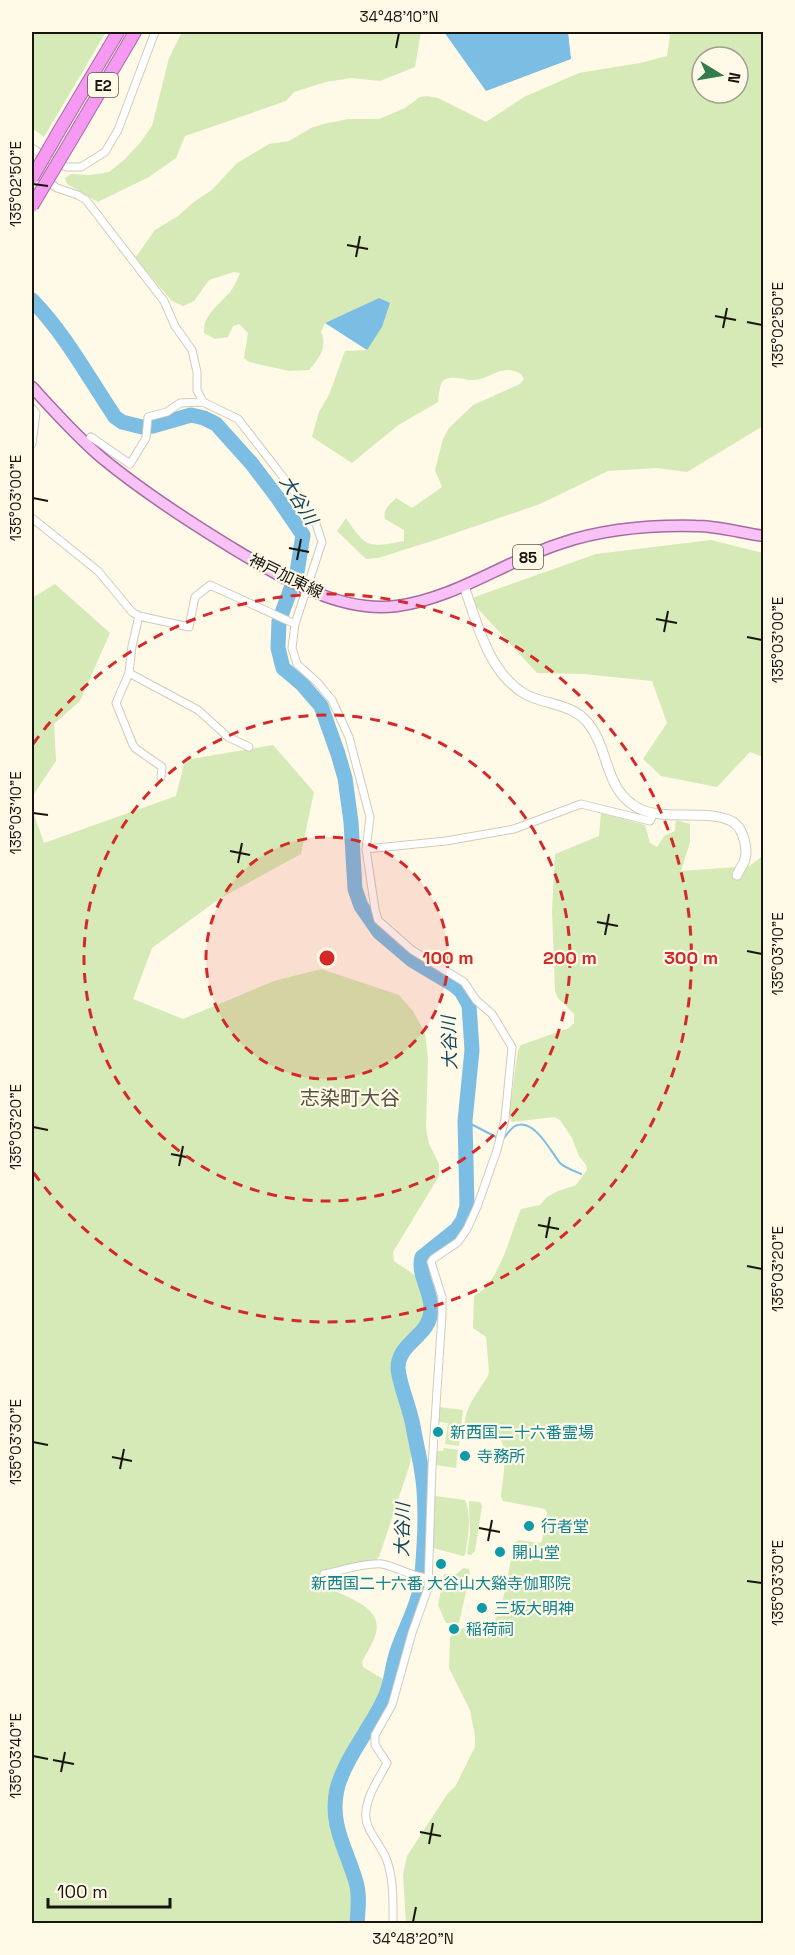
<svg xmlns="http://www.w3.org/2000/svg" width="795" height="1955" font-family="'Space Grotesk','Noto Sans JP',sans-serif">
<rect width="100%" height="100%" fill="#fff9e7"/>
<path fill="#d5eab6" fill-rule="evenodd" d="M32,32H106L44,137L32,128Z
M182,32H421L415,67L380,81L351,78L326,82L294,92L286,101L185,136L176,158L149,177L98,202L67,184L65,178L71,174L90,175L109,172L124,160L140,143L152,126L169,58Z
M668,32H763V426L687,472L657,468L608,471L540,504L435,540L378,558L366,559L337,531L346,518C366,548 368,548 404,541V530L385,519C383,509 389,505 396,498L412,508L442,487L435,470L443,439L449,428L473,405L520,384L524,379L521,374C499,362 491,381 472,380C463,380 453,375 444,380C439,383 439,396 438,402L397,426L352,463L312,437L319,412L329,395L345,351L367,350L379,298L325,323L321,332C328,347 319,359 309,370L289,371L249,362L244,358L248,333L239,324L233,326L228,337L215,339L204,333C203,315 217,307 227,295C233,290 237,280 240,273L234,272L209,280L194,301L183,306L172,301L135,258L155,230L178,216L195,201L212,190L237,163L269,144L289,141L311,128L323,124L348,119H379L405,108L420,97L426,96L438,98L486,122L524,97L579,73L640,63L667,56L670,36ZM702,57H738V93H702Z
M711,540L763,553V757L750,752L717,787L661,776L643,759L667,723L652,681L583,674L537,673L469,599L596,554Z
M55,584L110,633L80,701L54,724L56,761L32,797V598Z
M273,745L314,792L301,854L219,899L152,948L133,999L183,1019L274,981L321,969L399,995L413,1011L425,1033L428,1059L426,1128L429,1144L439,1164V1176L393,1252L394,1261C402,1267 414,1273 420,1281C423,1286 425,1293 426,1299C435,1336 389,1336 392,1374C392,1386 398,1395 403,1405C411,1423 413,1445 410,1464L379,1557L375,1560L324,1572L322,1574L324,1585C343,1598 386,1605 375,1636C372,1645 366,1654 362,1662L363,1667L383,1679L385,1686C371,1726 331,1762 331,1807C331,1839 345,1858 352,1887C355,1899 354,1911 353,1923H32V809L44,843L176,796L185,760Z
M601,813L645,825L650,843L657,847L664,836L675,831L676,820L690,824V842L681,871L749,866L763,856V1923H406L403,1874L407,1856L448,1793L455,1787L475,1747V1736L470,1710L449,1668L450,1637L463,1628C473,1630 482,1632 491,1625C504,1613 510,1561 514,1543L519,1540L540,1543L542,1541L547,1513L545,1509L503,1501L501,1496C502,1482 510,1446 498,1437C490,1431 475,1431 466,1430C461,1411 479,1391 488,1376L489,1371L486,1337L473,1328L474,1296C478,1293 482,1291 485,1288C504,1266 510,1235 521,1209L540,1205L547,1197L558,1191L576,1185L587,1170L586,1165L579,1156L572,1138L560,1120L554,1117L512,1122L509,1116L518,1050L521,1045L569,1028L574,1023V1014L558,998L555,991L552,910L555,854L599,836Z
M440,1407L463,1410L459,1446L445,1444L448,1423L438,1422Z
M444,1448L458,1450L456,1468L436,1465L437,1451H443Z
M435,1496L465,1500C472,1517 468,1537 465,1555L463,1556L433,1548Z
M469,1501L480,1502L482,1506L475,1551L471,1555L467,1554L470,1534Z
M463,1568L469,1569L470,1574L459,1623H446L438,1605L444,1574H457Z"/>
<path fill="#7cbde3" d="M444,32H568L571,59L486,91Z
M379,298L390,303L382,327L367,350L325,323Z"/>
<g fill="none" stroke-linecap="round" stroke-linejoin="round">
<path stroke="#7cbde3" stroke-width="2" d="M465,1121L502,1140C506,1136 510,1129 515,1126C534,1117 551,1152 560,1163C565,1168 575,1171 581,1174"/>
<path stroke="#7cbde3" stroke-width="15" d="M32,300C66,335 88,377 115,417L122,422L142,427L153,426L191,415L204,418L216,424L252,464L277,497L303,535L297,572L279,621L278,648L283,668L302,684L321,706L338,754L345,778L351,822L355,889L361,906L379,932L412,960L454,985L461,991L469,1005L472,1050L465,1121L467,1206L463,1220L457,1229L422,1257C417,1275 432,1291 431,1310C430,1337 398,1342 398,1368C399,1384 410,1408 413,1426C416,1444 421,1462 423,1480C427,1514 424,1552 421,1586C416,1611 403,1632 396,1655C392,1668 391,1683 386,1695C373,1726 345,1757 337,1789C329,1825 347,1850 356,1882C360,1895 358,1910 357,1924"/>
<g stroke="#d1cbbb" stroke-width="9">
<path id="street" d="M32,148L54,162L67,167H81L105,152L118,130L155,32
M34,172L57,188L78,195L86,200L164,301L175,326L192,350L197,372V390L203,402L238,419L297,495L316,524L322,542L295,624L292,648L297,664L318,683L332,700L349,737L370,817L366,849L375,909L378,920L412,950L464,982L476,1000L492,1014L512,1047L505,1119L497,1150L477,1207L467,1229L458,1242L433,1259L431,1262L442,1297V1315L432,1466L428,1588L412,1633L392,1705L375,1735V1745L387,1763C379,1779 368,1793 366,1811C363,1828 380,1843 386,1858C394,1878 393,1902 393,1924
M32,408L36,413L32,444
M86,442L91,437L130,464L146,438L148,417L167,412L180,403L203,402
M32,518L98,571L132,612L139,616L189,627L195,597L210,585L295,624
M139,616L132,646L129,673L116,703L133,745L135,748L162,767L161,777
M129,673L198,710L228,737L249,747
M366,849L446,841L514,829L581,804L650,821L654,813
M324,1574C340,1571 367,1562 382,1564C398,1567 411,1577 429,1578"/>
</g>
<g stroke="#d1cbbb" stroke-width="11">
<path id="secondary" d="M464,586C477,623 489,675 527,695C547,705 573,704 588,723C610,750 604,790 638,808C664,822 709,808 733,822C743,828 748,848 745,859C744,864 739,870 737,875"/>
</g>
<g stroke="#a76ba3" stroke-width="13">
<path id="primary" d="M32,387C54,411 77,437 102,458C142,491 185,519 229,546C277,575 338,614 397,606C456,598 505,561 562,543C604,529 651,525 696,526C718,526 742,533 764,536"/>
</g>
<g stroke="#a76ba3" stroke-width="14">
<path id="highway" d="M59,131L118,32
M72,139L135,32"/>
</g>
<use href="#street" stroke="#fff" stroke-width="7"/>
<use href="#secondary" stroke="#fff" stroke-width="9"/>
<use href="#primary" stroke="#f9c2f7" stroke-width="10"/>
<use href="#highway" stroke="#f599f2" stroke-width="12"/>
<g stroke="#a76ba3" stroke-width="14" stroke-linecap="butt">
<path id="highway-bridge" d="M32,178L59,131
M32,206L72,139"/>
</g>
<use href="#highway-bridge" stroke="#f599f2" stroke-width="12"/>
</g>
<path fill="none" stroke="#17150f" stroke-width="2" d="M396,48L399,33M33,184L48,186M347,245L368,249M356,257L360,236M715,316L736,320M747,322L762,325M723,328L727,308M33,498L48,501M289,548L309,552M297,560L301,539M656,619L677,623M664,632L668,611M747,637L762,640M33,813L48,815M230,851L250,855M238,863L242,843M597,922L618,926M605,935L609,914M747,951L762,954M33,1127L48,1130M171,1154L191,1158M179,1166L183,1146M538,1225L559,1229M546,1238L550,1217M747,1266L762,1269M33,1442L48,1445M112,1457L132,1461M120,1469L124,1449M479,1528L500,1532M488,1541L492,1520M747,1581L762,1583M33,1756L48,1759M53,1760L74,1764M61,1772L65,1752M420,1832L441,1836M429,1844L433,1823M413,1922L416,1907"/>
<circle cx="327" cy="958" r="121" fill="#d62828" fill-opacity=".12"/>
<g fill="none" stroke="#d62828" stroke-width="3" stroke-dasharray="10 8">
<circle cx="327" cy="958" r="121"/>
<circle cx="327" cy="958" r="243"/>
<path d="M33 744A364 364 0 1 1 33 1172"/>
</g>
<g fill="#0f9aa8" stroke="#fff9e7" stroke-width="2">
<circle cx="438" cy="1432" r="6"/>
<circle cx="465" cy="1456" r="6"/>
<circle cx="529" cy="1526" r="6"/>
<circle cx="500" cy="1552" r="6"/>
<circle cx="441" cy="1564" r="6"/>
<circle cx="482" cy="1608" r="6"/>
<circle cx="454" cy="1629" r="6"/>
</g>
<g text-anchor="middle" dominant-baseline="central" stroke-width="4.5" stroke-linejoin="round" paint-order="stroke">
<g fill="#fff9e7" stroke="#5d5950" stroke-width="1.5">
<rect x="88" y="73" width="30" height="24" rx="4.5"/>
<rect x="513" y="545" width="30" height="24" rx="4.5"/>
</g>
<g font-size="15" font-weight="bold" fill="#17150f">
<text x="103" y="85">E2</text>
<text x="528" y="557">85</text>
</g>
<g font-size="16" fill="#17150f" stroke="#fff9e7">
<text transform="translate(286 576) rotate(26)">神戸加東線</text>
</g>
<g font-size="16" fill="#0d838f" stroke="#fff9e7" text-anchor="start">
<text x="450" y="1432">新西国二十六番霊場</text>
<text x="477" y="1456">寺務所</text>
<text x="541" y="1526">行者堂</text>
<text x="512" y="1552">開山堂</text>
<text x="441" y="1583" text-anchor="middle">新西国二十六番 大谷山大谿寺伽耶院</text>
<text x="494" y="1608">三坂大明神</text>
<text x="466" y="1629">稲荷祠</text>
</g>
<g font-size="18" font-style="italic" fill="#11455f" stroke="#fff9e7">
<text transform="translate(299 500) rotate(58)">大谷川</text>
<text transform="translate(449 1043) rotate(-92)">大谷川</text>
<text transform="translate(402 1530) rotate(-89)">大谷川</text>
</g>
<g font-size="20" fill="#575243" stroke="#fff9e7">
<text x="350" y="1098">志染町大谷</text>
</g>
</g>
<circle cx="327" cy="958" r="9" fill="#d62828" stroke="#fff9e7" stroke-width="3"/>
<g font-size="18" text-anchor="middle" font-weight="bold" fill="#d62828" stroke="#fff9e7" stroke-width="4.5" stroke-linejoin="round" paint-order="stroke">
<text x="448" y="964">100 m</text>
<text x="570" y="964">200 m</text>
<text x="691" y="964">300 m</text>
</g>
<rect width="795" height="1955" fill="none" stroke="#fff9e7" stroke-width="66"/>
<g transform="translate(720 75) rotate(101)"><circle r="28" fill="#fff9e7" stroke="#a29e91" stroke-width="1.5"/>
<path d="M0-4.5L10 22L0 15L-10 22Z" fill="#337b47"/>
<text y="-9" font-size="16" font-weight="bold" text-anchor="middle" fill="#17150f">N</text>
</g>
<path d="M48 1898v9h122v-9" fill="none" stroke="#17150f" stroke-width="3"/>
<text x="57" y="1898" font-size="18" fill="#17150f" stroke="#fff9e7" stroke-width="4.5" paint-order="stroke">100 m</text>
<rect x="33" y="33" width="729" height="1889" fill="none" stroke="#17150f" stroke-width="2"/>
<g font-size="15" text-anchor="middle" fill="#17150f">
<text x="399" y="22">34°48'10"N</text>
<text transform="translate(16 184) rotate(-90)" y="5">135°02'50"E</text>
<text transform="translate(778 325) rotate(-90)" y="5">135°02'50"E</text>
<text transform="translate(16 498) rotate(-90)" y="5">135°03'00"E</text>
<text transform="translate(778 640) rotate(-90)" y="5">135°03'00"E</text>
<text transform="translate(16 813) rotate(-90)" y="5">135°03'10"E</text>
<text transform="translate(778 954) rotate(-90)" y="5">135°03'10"E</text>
<text transform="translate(16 1127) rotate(-90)" y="5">135°03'20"E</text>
<text transform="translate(778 1269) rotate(-90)" y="5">135°03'20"E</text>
<text transform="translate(16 1442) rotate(-90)" y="5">135°03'30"E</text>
<text transform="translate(778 1583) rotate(-90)" y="5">135°03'30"E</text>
<text transform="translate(16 1756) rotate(-90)" y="5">135°03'40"E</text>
<text x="413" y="1944">34°48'20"N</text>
</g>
</svg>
